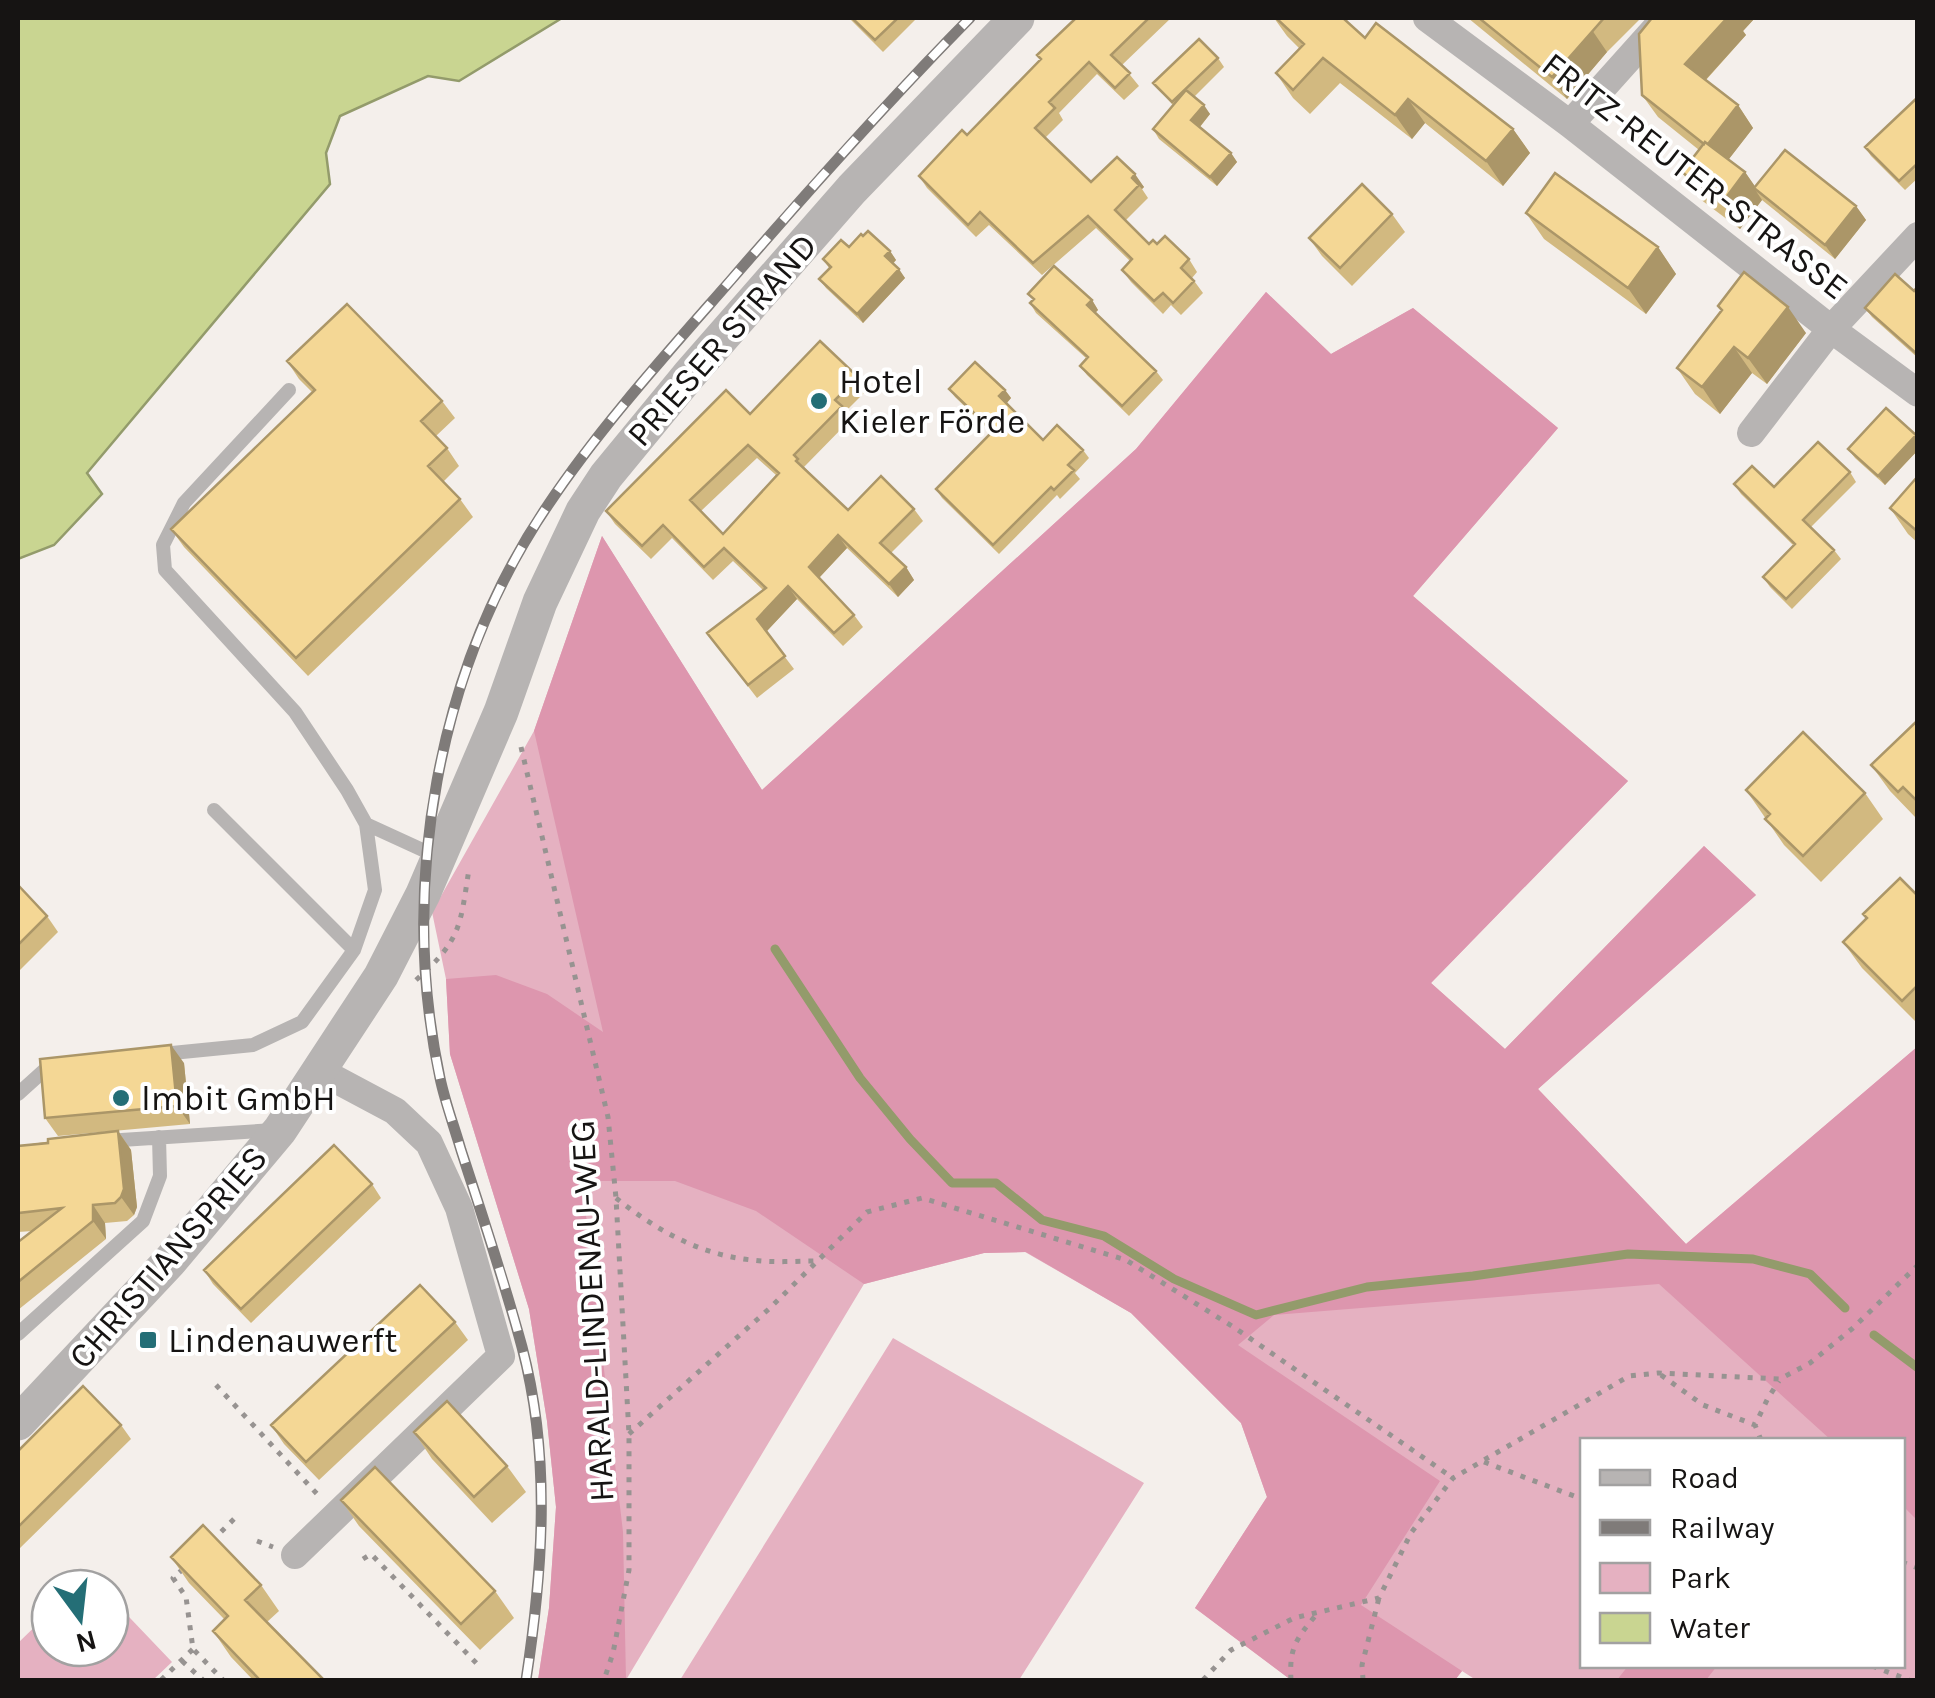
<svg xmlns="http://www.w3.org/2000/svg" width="1935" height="1698" font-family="Karla,sans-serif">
<rect width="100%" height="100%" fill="#f4efeb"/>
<path fill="#e5b1c1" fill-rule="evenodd" d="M1266,292L1331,354L1413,308L1558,428L1413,596L1628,781L1431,983L1505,1049L1704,846L1756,895L1538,1089L1686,1244L1917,1047V1680H1476L1462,1671L1455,1680H1291L1195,1608L1267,1497L1241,1423L1131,1313L1025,1252L984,1253L864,1284L626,1680H538L549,1608L556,1507L547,1421L529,1309L450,1054L446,979L432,912L534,731L602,536L762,790L1136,449ZM1582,1440H1902V1666H1582Z
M893,1338L1144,1483L1019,1680H680Z
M110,1597L172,1662L153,1680H18V1643L50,1612V1648H110Z"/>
<path fill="#dd96ae" d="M1266,292L1331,354L1413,308L1558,428L1413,596L1628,781L1431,983L1505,1049L1704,846L1756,895L1538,1089L1686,1244L1917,1047V1520L1903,1506L1902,1440H1831L1659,1284L1274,1315L1238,1345L1440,1481L1361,1605L1462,1671L1455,1680H1291L1195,1608L1267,1497L1241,1423L1131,1313L1026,1252L984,1253L864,1284L756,1211L675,1181H582L623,1532L626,1680H538L549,1608L556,1507L547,1421L529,1309L450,1054L446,979L496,975L547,994L603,1032L534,731L602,536L762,790L1136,449Z
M1628,1666H1717L1706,1680H1617Z"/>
<path fill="#c9d591" stroke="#939b6b" stroke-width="2.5" d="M18,18H562L459,81L428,76L340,116L326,153L330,184L87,473L102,494L54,545L18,559Z"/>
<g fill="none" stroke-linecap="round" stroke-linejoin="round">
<path stroke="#939b6b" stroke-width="9" d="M775,949L860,1078L910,1139L952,1183H996L1042,1220L1104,1236L1174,1279L1256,1315L1367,1287L1473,1276L1628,1254L1753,1259L1810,1274L1845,1308
M1874,1335L1918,1368"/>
<path stroke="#979391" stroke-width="5" stroke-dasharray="5 8" stroke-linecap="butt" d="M521,747L608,1117L616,1198L629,1434V1570L613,1653L604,1680
M416,980C461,940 460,927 469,869
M616,1198C656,1230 700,1255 752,1260C773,1263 795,1261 816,1261
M1661,1375L1703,1405L1755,1425
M216,1385L318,1495
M629,1434L770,1308L867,1212L922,1198L1126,1260L1235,1328L1453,1478
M1761,1440L1755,1425L1768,1398L1779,1381
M1484,1462L1582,1499
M212,1541L235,1518
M257,1541L273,1547
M363,1559L371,1554L481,1668
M1902,1562L1918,1568
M183,1569L173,1578L186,1597L193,1649L223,1680
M182,1661L203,1680
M1872,1666L1909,1680
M161,1680L193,1649
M1203,1680L1231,1650L1294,1618L1379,1598L1411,1533L1453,1478L1629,1376L1658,1373L1780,1379L1810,1363L1853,1328L1918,1265
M1291,1680C1289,1648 1296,1639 1316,1615
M1363,1680L1362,1665L1379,1598"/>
<path stroke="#b7b4b3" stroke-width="14" d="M289,390L184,503L163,545L165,570L295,712L347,790L366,824
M214,810L354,950
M162,1054L253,1045L302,1022L354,950L375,890L366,824L438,857
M18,1094L49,1066L56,1065
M106,1141L274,1130
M18,1334L143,1221L160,1176L159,1137"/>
<path stroke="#b7b4b3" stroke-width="28" d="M1427,18L1570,124L1831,329L1918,393
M1570,124L1665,18
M1751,433L1831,329L1918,236
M295,1555L501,1356L459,1208L429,1143L395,1111L320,1071"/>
<path stroke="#b7b4b3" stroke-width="35" d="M18,1423L170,1261L280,1130L381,976L423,894L501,712L540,602L583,511L606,476L689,375L852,189L1017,18"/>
<g stroke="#7f7b79" stroke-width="11">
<path id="rail" d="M526,1680C543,1569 551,1457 522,1347C504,1280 482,1215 461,1150C454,1126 445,1102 440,1078C399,886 437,669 548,505C600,427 669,351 731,280C808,191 887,102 970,18"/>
</g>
<use href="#rail" stroke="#fff" stroke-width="8" stroke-dasharray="22" stroke-linecap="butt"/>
</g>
<path fill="#d2b980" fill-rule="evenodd" d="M849,18H917L883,52Z
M1076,18H1171L1122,65L1139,86L1124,100L1097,74L1059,113L1063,120L1045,138L1091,182L1117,157L1144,187L1142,189L1148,198L1125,221L1149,244H1157L1189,259L1197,272L1192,278L1203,293L1181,315L1171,305L1163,314L1131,282L1122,270L1130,261L1096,228L1042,275L989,225L976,237L927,188L919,176L967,135L1041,60L1037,55Z
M1274,18H1343L1365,38L1513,129L1530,153L1503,186L1425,123L1412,139L1340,83L1310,114L1293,98L1276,73L1300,49L1287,36Z
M1468,18H1641L1607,52L1567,99Z
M1652,18H1755L1743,31L1746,35L1706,80L1738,105L1753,128L1728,160L1745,172L1755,187L1856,206L1866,220L1835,259L1762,200L1740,229L1700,199L1682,172L1699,150L1658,117L1642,95Z
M1218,58L1224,67L1194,97L1210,114L1200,127L1231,153L1237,162L1217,186L1159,139L1153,129L1173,105L1153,83Z
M1918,97V178L1905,190L1871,156L1865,147Z
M1526,213L1658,247L1676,274L1646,314L1544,239Z
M1392,214L1405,232L1352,286L1322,256L1309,238Z
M849,247L890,251L896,260L893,264L905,278L863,323L826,288L819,279L829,268L823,259Z
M1917,286L1918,358L1872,317L1865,308L1914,291Z
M1028,294L1092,300L1098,310L1095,313L1156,371L1163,380L1129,416L1087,375L1080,366L1087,359L1036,313L1030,303L1033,300Z
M1718,306L1806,333L1767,384L1752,373L1720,414L1695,394L1677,368L1721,311Z
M394,353L442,401L455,418L436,436L447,448L459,466L443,482L460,499L473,517L308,676L184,547L171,529L313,393L299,379L287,361Z
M858,377L867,390L846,411L851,419L804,467L848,510L914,509L923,521L891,553L906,567L914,580L898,597L847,548L819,578L854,615L863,627L843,646L797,599L766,632L794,669L757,698L707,633L763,590L733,561L713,580L672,538L651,559L615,524L606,511L750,414ZM757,458L776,475L723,534L701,511Z
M949,389L1005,390L1011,398L1006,404L1043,440L1083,450L1089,458L1075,473L1080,479L1060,499L1057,495L999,554L942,498L936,489L991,432L955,397Z
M1916,435L1918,438V450L1885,485L1855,458L1848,449Z
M1850,472L1856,482L1811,527L1834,550L1841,559L1792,609L1770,587L1763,577L1794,546L1741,494L1734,484L1774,487Z
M1918,476V543L1908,534L1890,508Z
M1918,720V817L1916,818L1890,791L1871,765Z
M1746,790L1865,793L1883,819L1821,882L1784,845Z
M18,885L47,916L58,932L18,972Z
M1918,896V1024L1862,968L1843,942L1866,919L1863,914Z
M184,1063L190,1124L58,1136L45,1118Z
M118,1131L131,1150L137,1207L134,1215L127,1221L105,1223L106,1239L18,1310V1242L33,1231L18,1232V1146Z
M372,1184L381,1198L251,1323L213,1284L204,1270Z
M455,1322L468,1340L319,1480L284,1444L271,1425Z
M121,1425L131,1439L18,1550V1451Z
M414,1432L507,1466L526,1492L492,1523L432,1459Z
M341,1500L495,1591L514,1618L480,1650L359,1526Z
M171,1557L261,1585L279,1611L267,1622L324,1680H253L231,1657L213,1631L225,1620L189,1583Z"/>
<path fill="#ab9668" d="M1727,18H1755L1743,31L1746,35L1700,86L1685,64Z
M1592,30L1607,52L1567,99L1552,77Z
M1408,99L1425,123L1412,139L1395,115Z
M1204,105L1210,114L1198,129L1191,120Z
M1738,105L1753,128L1722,168L1706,146Z
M1513,129L1530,153L1503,186L1486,161Z
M1231,153L1237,162L1217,186L1210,177Z
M1745,172L1759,192L1754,188L1762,200L1740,229L1722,203Z
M1135,174L1144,187L1142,189L1132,178Z
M1856,206L1866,220L1835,259L1825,245Z
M1658,247L1676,274L1646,314L1628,288Z
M890,251L896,260L891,265L885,256Z
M899,269L905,278L863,323L857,314Z
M1092,300L1098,310L1094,314L1087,305Z
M1788,307L1806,333L1767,384L1748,358Z
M1734,347L1752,373L1720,414L1702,387Z
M1005,390L1011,398L1005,405L999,396Z
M1916,435L1918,438V450L1885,485L1878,476Z
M838,535L847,548L817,580L809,567Z
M906,567L914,580L898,597L889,584Z
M788,586L797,599L766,632L757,619Z
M171,1045L184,1063L190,1124L177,1106Z
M118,1131L131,1150L137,1207L134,1215L121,1197Z
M93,1205L105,1223L106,1239L93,1221Z"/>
<path fill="#f4d795" stroke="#ab9668" stroke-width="2.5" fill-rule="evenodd" d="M852,18H898L875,40Z
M1076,18H1149L1111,55L1130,73L1115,88L1089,62L1049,102L1055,108L1035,128L1091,182L1117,157L1135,174L1132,178L1139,185L1115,210L1149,244L1153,240L1157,244L1165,236L1189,259L1181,268L1194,281L1173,303L1163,293L1154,301L1122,270L1132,259L1088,216L1033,263L980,212L968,225L919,176L962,130L967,135L1041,59L1037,55Z
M1276,18H1343L1365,38L1376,23L1513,129L1486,161L1408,99L1395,115L1323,58L1293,90L1276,73L1304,44Z
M1479,18H1604L1552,77Z
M1652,18H1727L1685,64L1738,105L1708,144L1705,142L1704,144L1642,95L1639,34Z
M1199,39L1218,58L1172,102L1153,83Z
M1186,90L1204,105L1191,120L1231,153L1210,177L1153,129Z
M1918,97V163L1899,181L1865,147Z
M1705,142L1745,172L1722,203L1682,172Z
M1785,150L1856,206L1825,245L1754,188Z
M1555,173L1658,247L1628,288L1526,213Z
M1362,184L1392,214L1340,268L1309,238Z
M868,231L890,251L885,256L899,269L857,314L819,279L831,267L823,259L841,240L849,247L861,234L863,236Z
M1054,266L1092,300L1087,305L1156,371L1122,406L1080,366L1088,357L1030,303L1034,299L1028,294Z
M1744,272L1788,307L1748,358L1734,347L1702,387L1677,368L1722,310L1718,306Z
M1895,274L1914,291L1918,286L1917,354L1865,308Z
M347,304L442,401L421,421L447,448L428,466L460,499L296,658L171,529L315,390L287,361Z
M820,341L858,377L835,400L842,406L794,455L798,459L796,461L848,510L881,476L914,509L880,543L906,567L889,584L838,535L809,567L854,615L834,633L788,586L757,619L785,656L748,685L707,633L766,588L724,548L704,567L663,525L642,546L606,511L726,390L750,414ZM748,445L779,473L723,534L690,500Z
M975,362L1005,390L999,396L1043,440L1057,425L1083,450L1068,465L1074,470L1054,490L1051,487L993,545L936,489L993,431L949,389Z
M1886,408L1916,435L1878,476L1848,449Z
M1818,442L1850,472L1803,520L1834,550L1786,599L1763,577L1795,544L1734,484L1752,466L1774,487Z
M1918,476V532L1890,508Z
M1918,720V802L1903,787L1898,792L1871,765Z
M1803,732L1865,793L1803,856L1765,819L1770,814L1746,790Z
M1900,878L1918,896V985L1902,1001L1843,942L1867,918L1863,914Z
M18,885L47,916L18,945Z
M171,1045L177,1106L45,1118L40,1059Z
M118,1131L124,1189L121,1197L115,1203L93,1205V1221L18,1282V1242L62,1208L18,1213V1146L48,1143V1139Z
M334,1145L372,1184L241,1309L204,1270Z
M420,1285L455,1322L306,1462L271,1425Z
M83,1386L121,1425L18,1527V1451Z
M447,1401L507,1466L474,1497L414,1432Z
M375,1467L495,1591L461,1624L341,1500Z
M203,1525L261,1585L245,1600L324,1680H260L213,1631L228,1616L171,1557Z"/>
<g fill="#246e76" stroke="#fff" stroke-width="4">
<circle cx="819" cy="401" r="10"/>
<circle cx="121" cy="1098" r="10"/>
<rect x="138" y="1330" width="20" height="20" rx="5"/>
</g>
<g text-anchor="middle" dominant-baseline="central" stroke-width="8" stroke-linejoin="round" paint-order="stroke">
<g font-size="35" fill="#161413" stroke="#fff">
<text transform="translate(1695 176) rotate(38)">FRITZ-REUTER-STRASSE</text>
<text transform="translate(722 340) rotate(-49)">PRIESER STRAND</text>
<text transform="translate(168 1257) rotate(-49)">CHRISTIANSPRIES</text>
<text transform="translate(592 1311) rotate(-93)">HARALD-LINDENAU-WEG</text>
</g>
<g font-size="35" fill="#161413" stroke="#fff" text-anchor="start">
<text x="839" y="381">Hotel<tspan x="839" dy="40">Kieler Förde</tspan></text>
<text x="141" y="1098">lmbit GmbH</text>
<text x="168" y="1340">Lindenauwerft</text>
</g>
</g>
<rect width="1935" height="1698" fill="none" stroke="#161413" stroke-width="40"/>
<rect x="1580" y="1438" width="325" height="230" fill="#ffffff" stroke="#a2a1a1" stroke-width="2.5"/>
<rect x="1600" y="1470" width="50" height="15" fill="#b7b4b3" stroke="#a2a1a1" stroke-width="2.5"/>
<text x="1670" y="1488" font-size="30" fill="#161413">Road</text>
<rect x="1600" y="1520" width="50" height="15" fill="#7f7b79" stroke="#a2a1a1" stroke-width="2.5"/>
<text x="1670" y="1538" font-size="30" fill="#161413">Railway</text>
<rect x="1600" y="1563" width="50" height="30" fill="#e5b1c1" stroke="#a2a1a1" stroke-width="2.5"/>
<text x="1670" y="1588" font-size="30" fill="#161413">Park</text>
<rect x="1600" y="1613" width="50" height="30" fill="#c9d591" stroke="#a2a1a1" stroke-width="2.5"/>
<text x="1670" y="1638" font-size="30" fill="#161413">Water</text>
<g transform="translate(80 1618) rotate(165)"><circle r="48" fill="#ffffff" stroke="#a2a1a1" stroke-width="2.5"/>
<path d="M0-8L18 38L0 25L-18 38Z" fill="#246e76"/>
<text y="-15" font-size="28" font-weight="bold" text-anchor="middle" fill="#161413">N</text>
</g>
</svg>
